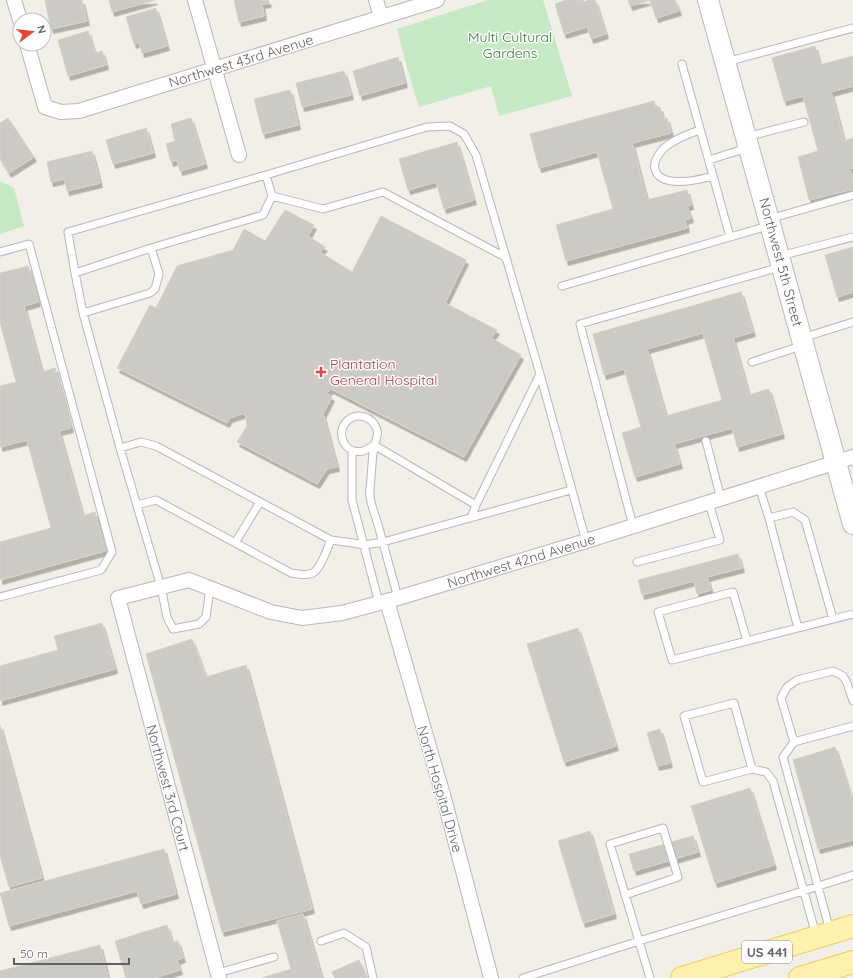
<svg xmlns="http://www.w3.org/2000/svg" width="853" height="978" font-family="Quicksand,sans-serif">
<defs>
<filter id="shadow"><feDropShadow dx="2.5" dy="4.5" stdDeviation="0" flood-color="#0004"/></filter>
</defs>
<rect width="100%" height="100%" fill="#f1efe8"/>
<path fill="#c5e8c5" d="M488,0H543L572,96L499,116L491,86L419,107L408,71L397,29Z
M0,181L14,188L24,226L0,234Z"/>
<path fill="#cccac5" stroke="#d6d1c6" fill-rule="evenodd" filter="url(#shadow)" d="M45,0H82L87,21L51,29Z
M109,0H155L112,12Z
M234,0H268L269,3L262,4L264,16L239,22Z
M566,0H583L584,2L589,0H595L606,34L591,39L587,27L564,34L555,4Z
M628,0H675L679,11L656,18L650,0L630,6Z
M156,8L167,46L142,53L139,42L134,44L126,17Z
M88,31L95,53L102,51L106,65L68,76L58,40Z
M815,46L820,65L853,56V86L831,92L844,141L853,138V168L850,169L853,179V189L809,200L798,157L818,151L803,96L784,101L772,58Z
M398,57L405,83L360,96L353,71Z
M344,71L351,95L302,107L296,83Z
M290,90L298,125L263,134L254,99Z
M654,101L656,108L660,107L663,119L667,118L671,133L632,143L647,200L687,190L691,205L687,206L691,218L685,220L687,228L566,261L556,225L613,209L597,152L539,168L530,134Z
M8,118L34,157L9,173L0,159V123Z
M191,118L205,164L180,171L177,160L171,162L166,144L175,141L171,124Z
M146,128L153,153L113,164L106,140Z
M457,142L474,200L444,209L436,182L408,190L399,159Z
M92,151L100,183L67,191L64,179L51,182L47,162Z
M285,210L314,225L308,236L325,247L320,252L352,272L381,216L466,260L445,303L497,330L491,338L521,355L464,457L331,389L327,393L332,397L323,414L337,467L327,469L317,484L237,442L247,426L245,413L230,418L227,423L117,368L150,305L156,308L177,266L233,250L244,229L265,241Z
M853,247V292L837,297L825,255Z
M28,266L38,302L24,306L42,372L55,368L71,428L59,431L83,516L95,512L105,551L0,580V542L51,528L27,440L0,447V386L16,382L0,322V273Z
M741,292L753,332L733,338L749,395L769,389L782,434L737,447L732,428L674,444L680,464L635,477L622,433L641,427L624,369L604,375L593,334ZM703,333L722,400L666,416L647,349Z
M738,554L742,568L707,577L711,590L697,594L694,581L642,595L638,580Z
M102,623L115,669L0,701V666L58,650L54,636Z
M578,628L616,746L564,762L527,644Z
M192,639L206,677L246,665L312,909L222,932L146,654Z
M0,725L42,878L9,887L0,856Z
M660,729L670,763L657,766L647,733Z
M835,747L853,802V840L818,849L793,760Z
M750,788L774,865L715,883L691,806Z
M590,831L614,914L583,923L558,841Z
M693,836L698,852L634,871L629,854Z
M164,849L176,894L141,904L137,891L9,926L0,893Z
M303,914L322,978H262L291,969L277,921Z
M167,925L172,942L178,941L183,958L177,960L180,970L154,978H126L115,941Z
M100,945L108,978H0V971Z
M359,960L367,978H335L332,972Z"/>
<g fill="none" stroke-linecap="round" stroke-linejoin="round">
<g stroke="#b5b8bc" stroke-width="9">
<path id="lane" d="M726,62L853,28
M682,64L730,237
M700,130C688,134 672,140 662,150C658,155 653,162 655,169C660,189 699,180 713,176
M746,137L804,122
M709,160L747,148
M272,196L323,209L383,192L505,257
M769,219L853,195
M0,252L29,244L112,552L101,570L0,597
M780,256L853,237
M75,273L151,248L263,215L272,196L266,175
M562,286L768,226
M83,313L150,293L155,289L159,274L151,248
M802,338L853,322
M752,362L801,346
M706,441L721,499
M374,445C371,447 367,450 363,451C346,455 335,435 346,422C356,411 373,416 377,430C379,436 375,441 374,447C372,457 372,468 371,477C371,483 369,490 370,496C371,506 376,517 379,528C385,551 392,575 398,598
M374,445L476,505
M120,448L141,442L156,446L331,540L353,543L364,545L383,542L571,490
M352,451V500L379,603
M759,487L769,518L793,512L805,520L833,619
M137,505L156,500L291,573C298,574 307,576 313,573C321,568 327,549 331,540
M471,518L476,505L540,374
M769,518L798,628
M633,526L580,324L780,267
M235,543L260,502
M637,562L720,540L709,503
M210,588L206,617L199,624L173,629L167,617L161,587L120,448L83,313L75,273L68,232L266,175L427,127L450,126L464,134L476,155L540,374L586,541
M747,641L733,592L658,612L672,660L853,614
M794,742L781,698L787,687L797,680L833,671L843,676L847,683L853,701
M752,769L703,782L684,716L734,703L752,769L766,772L773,781L816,935
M625,895L678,877L663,828L610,844L650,978
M830,931L783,757L794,742L853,726
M321,941L344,933L366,947L373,978
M218,973L274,957
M523,978L639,941L803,891L853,875"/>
</g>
<g stroke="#b5b8bc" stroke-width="16">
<path id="street" d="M14,0L20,20
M195,0L239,155
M376,0L381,17
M27,44L45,107L61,112L79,111L437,0
M387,601L445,802L491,978
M219,978L118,598L189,580L271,612L302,618L342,613L398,598L586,541L853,457"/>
</g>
<g stroke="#b6babf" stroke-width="22">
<path id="secondary" d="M708,0L853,524"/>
</g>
<g stroke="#f2c960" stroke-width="24">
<path id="primary" d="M682,978L853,926
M800,978L853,962"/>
</g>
<use href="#lane" stroke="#fff" stroke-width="7"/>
<use href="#street" stroke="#fff" stroke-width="14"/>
<use href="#secondary" stroke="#fff" stroke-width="20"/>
<use href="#primary" stroke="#fff2af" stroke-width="22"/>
</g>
<path fill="#e0444e" stroke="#fff" stroke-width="1.5" d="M319 366h4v4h4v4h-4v4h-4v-4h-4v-4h4z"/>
<g text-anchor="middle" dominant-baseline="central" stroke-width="3" stroke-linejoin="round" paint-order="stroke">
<rect fill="#fff" stroke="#8f9295" stroke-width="1" x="742" y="941" width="50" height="22" rx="3"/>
<g font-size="13" font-weight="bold" fill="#5f6368">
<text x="767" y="952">US 441</text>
</g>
<g font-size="14" fill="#348238" stroke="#fff">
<text x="510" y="37">Multi Cultural<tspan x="510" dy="16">Gardens</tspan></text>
</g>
<g font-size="14" fill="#5f6368" stroke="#fff">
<text transform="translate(241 61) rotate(-17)">Northwest 43rd Avenue</text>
<text transform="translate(781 262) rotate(75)">Northwest 5th Street</text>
<text transform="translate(521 561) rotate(-17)">Northwest 42nd Avenue</text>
<text transform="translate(168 788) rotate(75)">Northwest 3rd Court</text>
<text transform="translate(440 789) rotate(74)">North Hospital Drive</text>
</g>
<g font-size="14" fill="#be3a42" stroke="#fff" text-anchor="start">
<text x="330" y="364">Plantation<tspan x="330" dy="16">General Hospital</tspan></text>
</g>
</g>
<g transform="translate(32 32) rotate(75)"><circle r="19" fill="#ffffff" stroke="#bfc1c3"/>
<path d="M0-3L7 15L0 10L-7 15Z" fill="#ea4335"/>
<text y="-6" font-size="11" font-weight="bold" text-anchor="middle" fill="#5f6368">N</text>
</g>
<path d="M14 958v6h115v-6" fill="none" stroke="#5f6368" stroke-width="2"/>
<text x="20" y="958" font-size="12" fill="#5f6368" stroke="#ffffff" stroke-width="3" paint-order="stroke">50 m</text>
</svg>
